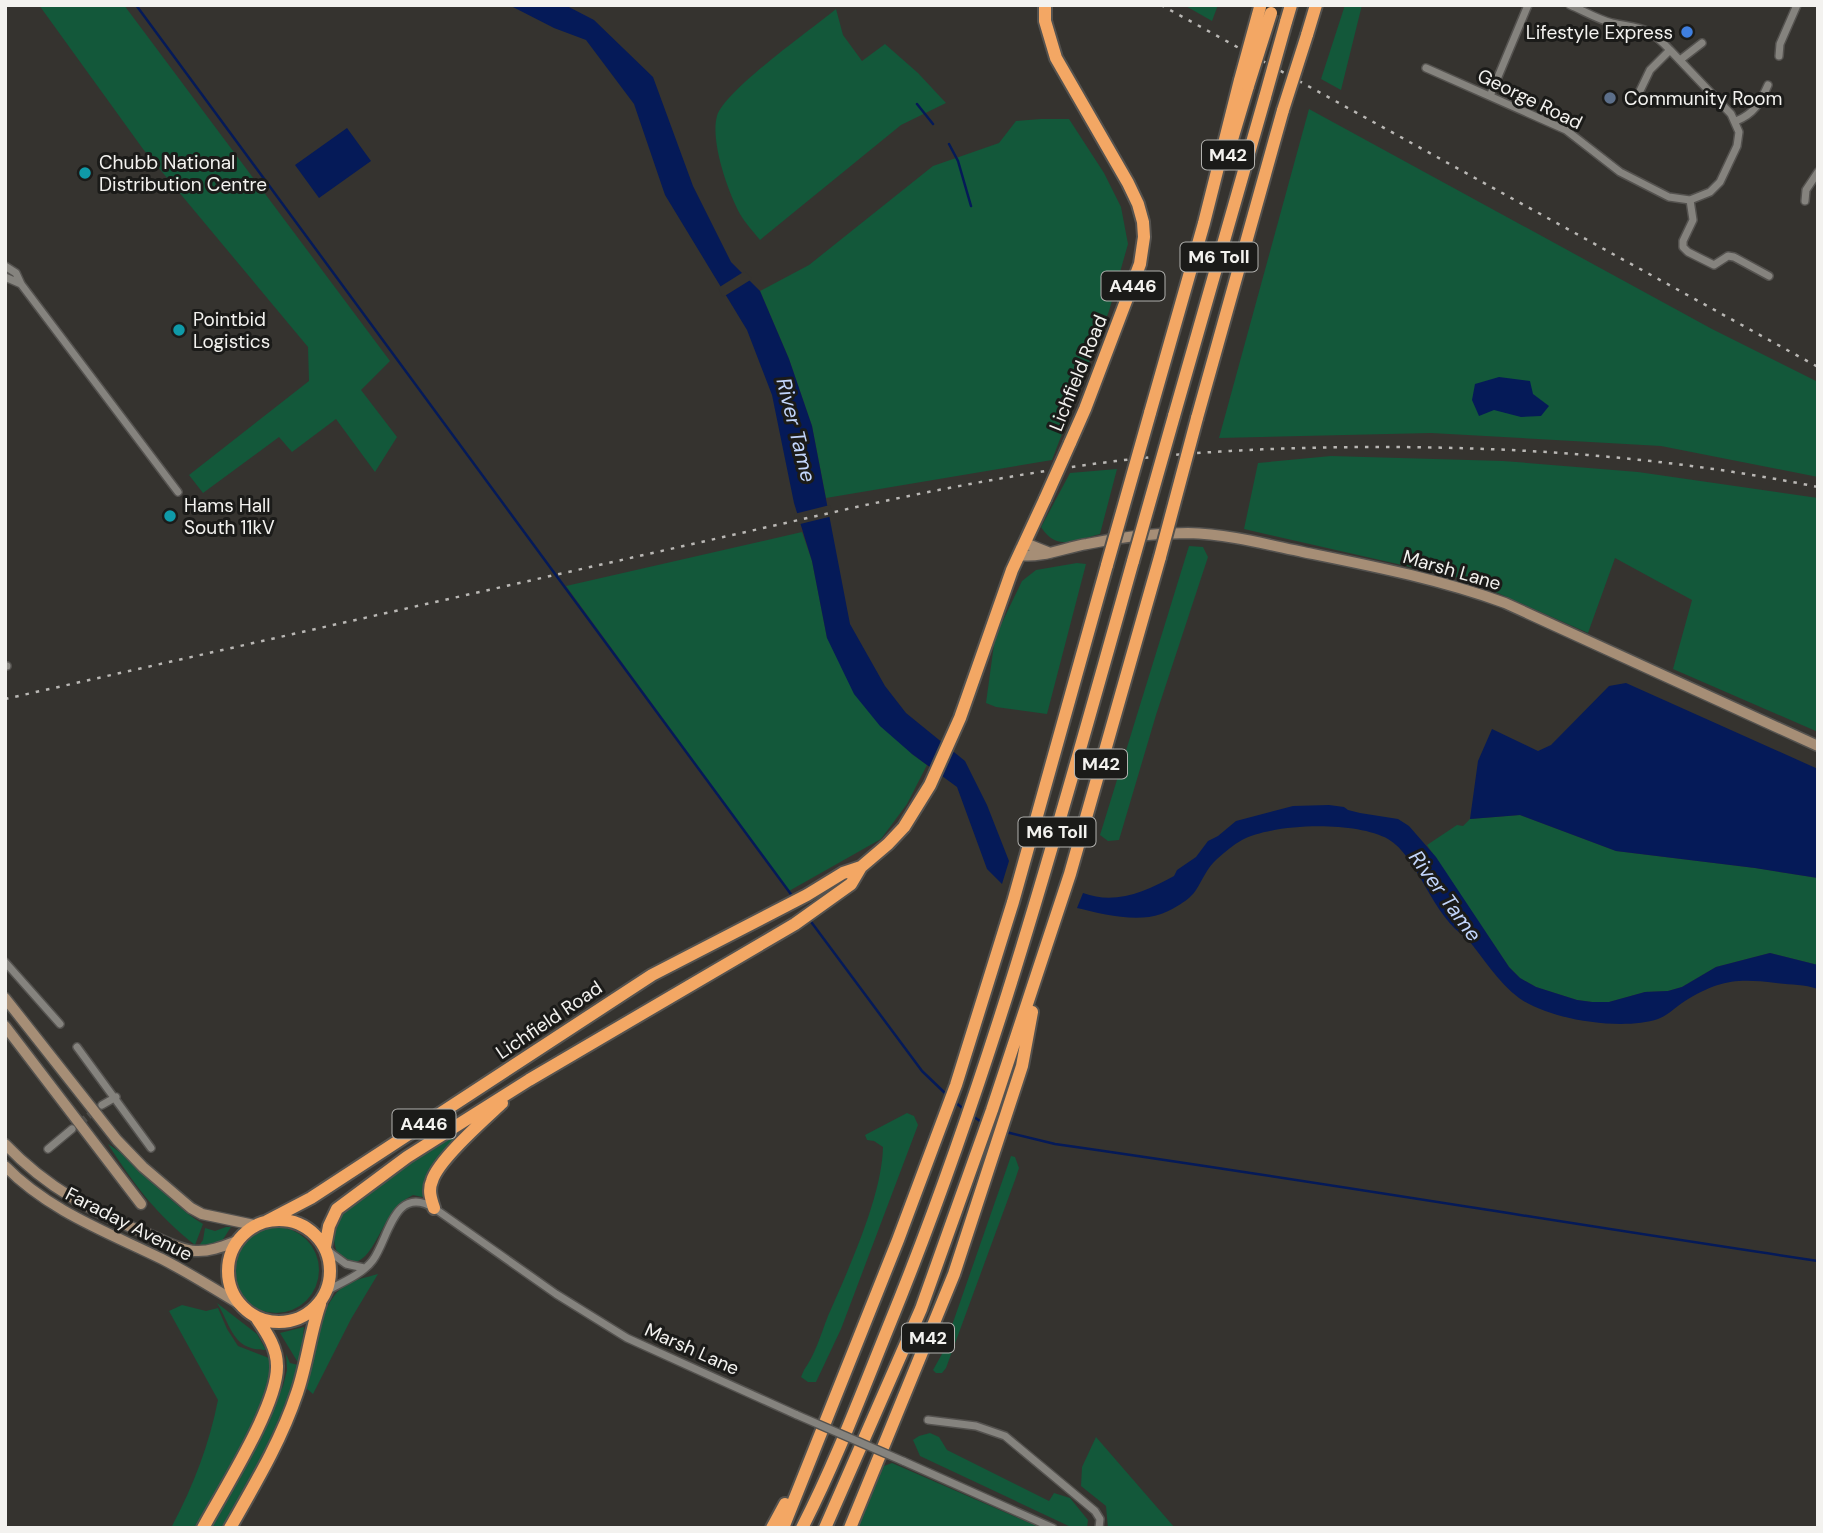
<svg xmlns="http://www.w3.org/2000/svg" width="1823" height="1533" font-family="'DM Sans',sans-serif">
<rect width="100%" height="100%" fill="#35332f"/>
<path fill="#13583a" d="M39,5H124L390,361L361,390L397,437L375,472L336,419L292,452L279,437L203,493L189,475L309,381L308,347L143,149Z
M1184,5H1218L1212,21Z
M1345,5H1362L1341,90L1321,79Z
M836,9L843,35L862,61L885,44L918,73L946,103L901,125L760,240C753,231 745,223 740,214C728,192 710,141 717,116C725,90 812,29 836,9Z
M1309,109L1712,329L1818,382V477L1661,446L1431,433L1219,438Z
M1041,119H1069L1104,173L1121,207L1128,244L1109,311L1052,460L826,498L812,426L789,359L760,291L809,265L933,166L999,143L1016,121Z
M1331,456L1503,461L1638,472L1818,498V732L1673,669L1692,600L1615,558L1588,633L1468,580L1244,529L1258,463Z
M1117,469L1100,534C1076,540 1057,552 1041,527L1070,473Z
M802,532L812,561L827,638L912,754L927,765L907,804L881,839L789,891L566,586Z
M1189,546L1203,547L1208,557L1156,715L1119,840L1108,841L1100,835Z
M1077,563L1086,564L1047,714L996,707L986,703L995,637L1022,581L1036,570Z
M1520,815L1616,851L1755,868L1818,878V965L1770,953L1716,967L1682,987L1668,991L1645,992L1609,1002H1592L1577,1000L1536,987L1520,978L1509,967L1427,845L1457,825L1463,826L1470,819Z
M907,1113L914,1116L918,1125L841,1329L816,1382H808L801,1377L804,1370C815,1355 821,1334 828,1316C848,1270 882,1197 883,1147L874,1141L867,1140L865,1135Z
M481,1116L431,1171L427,1198L413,1195C380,1211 378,1258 353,1263L338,1255C331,1238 333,1223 345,1210L395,1171Z
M108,1144C143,1166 167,1202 203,1224L195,1245C156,1214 135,1186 108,1144Z
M1011,1156L1015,1157L1019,1168L1015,1180L946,1368L942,1373H936L933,1370L942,1354Z
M233 1270a43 43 0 1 1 86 0a43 43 0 1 1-86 0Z
M226,1227H231L220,1244L198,1247L203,1240L205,1228L215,1231Z
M378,1274L351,1319L313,1394L306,1388C314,1357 317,1302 347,1284C356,1279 368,1277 378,1274Z
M217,1303L257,1334L266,1350C232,1350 232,1327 217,1303Z
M182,1305L206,1311L218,1308L227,1329L238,1346L269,1358C277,1396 215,1493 194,1528H171C193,1487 209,1445 218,1400L169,1311Z
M304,1327L300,1361H297L280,1333Z
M286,1354L290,1363L298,1365C285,1425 254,1476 225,1528H209L241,1475L283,1386L287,1370Z
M930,1433L939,1437L947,1450L1049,1501L1054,1493L1070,1498L1088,1520L1087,1528H1073L920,1456L913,1440L919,1436Z
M1096,1437L1175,1528H1108L1106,1506L1081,1486L1082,1467Z
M892,1463L1041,1528H857L884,1466Z"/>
<path fill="#051a58" d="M509,5H565L594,20L653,77L693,186L731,262L760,291L789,359L812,426L850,624L885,686L906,713L965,761L987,805L1009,861L1002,884L987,869L957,787L912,754L880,726L854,694L827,638L812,561L794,503L772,395L747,330L665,195L634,104L586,40L554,28Z
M347,128L371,161L319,198L295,165Z
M1499,377L1530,381L1533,394L1549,406L1541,416L1521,417L1494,410L1479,416L1472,400L1475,384Z
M1626,683L1818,769V878L1755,868L1616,851L1520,815L1470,819L1478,761L1492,729L1538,751L1551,745L1609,686Z
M1329,805L1344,807L1348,810L1360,813L1398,819L1409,826L1436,857L1509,967L1520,978L1536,987L1577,1000L1592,1002H1609L1645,992L1668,991L1682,987L1716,967L1770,953L1818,965V989C1803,984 1791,985 1776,983C1737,978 1719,980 1685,1001C1675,1007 1669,1015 1658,1019C1622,1031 1550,1020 1519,998C1498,982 1483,958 1467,938C1432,917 1418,856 1388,839C1355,821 1275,823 1242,840C1233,845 1225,852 1217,859C1207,868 1203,879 1196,890C1190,900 1172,910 1161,914C1136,923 1102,914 1077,908L1083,893C1115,905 1145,892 1174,876L1177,870L1196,857L1208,841L1218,836L1236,821L1293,806Z"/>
<path fill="#35332f" d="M745,271L752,279L723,297L718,288Z
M830,505L833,516L796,525L794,514Z"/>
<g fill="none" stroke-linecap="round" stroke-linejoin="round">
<path stroke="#051a58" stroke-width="2.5" d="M136,5L793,897
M917,104L933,124
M949,144L958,161L971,206
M809,919L922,1071L947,1095
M955,1102L966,1111
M971,1115L983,1123
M1006,1132L1055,1144C1309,1180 1563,1223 1818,1261"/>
<path stroke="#52504c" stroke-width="7" stroke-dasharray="7 3.5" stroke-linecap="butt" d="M72,1129L96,1110"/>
<g stroke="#54524f" stroke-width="10">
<path id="street" d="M1570,5C1584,11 1597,19 1612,23C1641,29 1648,26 1670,50L1650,70L1638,95
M1779,56L1780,44L1797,5
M1680,60L1702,43
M1426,68L1566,130L1620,172L1669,197L1690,200L1710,192L1720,182L1737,146L1739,132L1731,114L1670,50
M1490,96L1528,5
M1736,121C1754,114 1760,103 1768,85
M1690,200L1693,220L1683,241V247L1688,252L1714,265L1728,256L1734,257L1769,276
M1805,201L1806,190L1818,172
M5,266L16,273L21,284L178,492
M5,277L21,284
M5,666H7
M5,962L60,1024
M77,1047L151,1148
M102,1105L116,1097
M48,1149L72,1129
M327,1250L346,1264L364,1268
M326,1291C341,1283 363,1274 373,1260C389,1238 394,1184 434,1208L556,1294L627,1338L797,1415
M928,1420L976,1426L1005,1436L1095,1511L1100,1519L1099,1528
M903,1461L1053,1528"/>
</g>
<g stroke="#54524f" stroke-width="13">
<path id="secondary" d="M1025,543L1050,553
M1019,555C1043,558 1063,548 1087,544C1120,537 1154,533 1188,533C1227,534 1265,544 1303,552C1372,566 1439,579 1505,603L1818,746
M5,998L117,1140L143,1167L191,1208L202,1214L254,1225
M5,1026L141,1204
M5,1144C48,1189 93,1212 150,1235C164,1241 180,1250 195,1251C210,1252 224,1246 237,1241
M5,1166C49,1211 107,1232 162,1259C189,1273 215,1289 241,1305"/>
</g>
<g stroke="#54524f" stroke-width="16">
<path id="highway" d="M1045,5V21L1056,58L1128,183L1138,204L1143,222L1144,237L1140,264L1085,409L1070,443
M1286,22L1291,5
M1307,35L1316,5
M1225,163L1248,86
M1150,413L1204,223L1240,80
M1174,416L1265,97
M1197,418L1283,110
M434,1208C431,1199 428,1190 432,1181C438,1160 485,1119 502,1103
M228 1271a51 51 0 1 1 102 0a51 51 0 1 1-102 0Z
M267,1221L311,1198L652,975L807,895L843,873L861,867
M325,1247L329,1226L337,1209L407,1157L529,1080L795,924L851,884L861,867L888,844L904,827L930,785L960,718L1012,570L1045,499
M203,1528C223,1491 278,1405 277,1366C277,1347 266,1332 256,1317
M230,1528C255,1484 281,1441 297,1393C307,1364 310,1333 320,1304
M772,1528L785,1504
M783,1528L898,1240L956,1085L1013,902L1107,565
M802,1528C836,1462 862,1392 890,1323C991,1076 1061,818 1133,561
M825,1528L921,1309L992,1110L1070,874L1160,557
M850,1528L954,1274L1022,1066L1032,1012"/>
</g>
<use href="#street" stroke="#85837e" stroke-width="7"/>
<use href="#secondary" stroke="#a68e76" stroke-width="10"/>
<use href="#highway" stroke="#f3a764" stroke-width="12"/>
<path stroke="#b9b7b4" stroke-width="2.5" stroke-dasharray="3.5 7" stroke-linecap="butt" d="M1161,5L1818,367
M5,699L852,508C930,491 1007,476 1086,465C1184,451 1283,447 1382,447C1527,447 1675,458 1818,487"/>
<g stroke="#54524f" stroke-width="10" stroke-linecap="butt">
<path id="street-bridge" d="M797,1415L903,1461"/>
</g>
<g stroke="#54524f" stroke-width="16" stroke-linecap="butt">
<path id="highway-bridge" d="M1240,80L1260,7
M1248,86L1271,13
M1265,97L1286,22
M1283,110L1307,35
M1045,499L1070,443
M1160,557L1197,418
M1133,561L1174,416
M1107,565L1150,413"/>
</g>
<use href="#street-bridge" stroke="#85837e" stroke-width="7"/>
<use href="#highway-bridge" stroke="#f3a764" stroke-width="12"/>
</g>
<circle fill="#3f7fe0" stroke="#1b1b19" stroke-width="2.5" cx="1687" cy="32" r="7"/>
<circle fill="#5c6f8a" stroke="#1b1b19" stroke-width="2.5" cx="1610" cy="98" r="7"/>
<g fill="#0f9aa8" stroke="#1b1b19" stroke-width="2.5">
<circle cx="85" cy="173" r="7"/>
<circle cx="179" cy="330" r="7"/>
<circle cx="170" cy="516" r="7"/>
</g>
<g text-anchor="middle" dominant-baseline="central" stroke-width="6" stroke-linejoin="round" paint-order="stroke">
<g fill="#1b1b19" stroke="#b2b2af" stroke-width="2">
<rect x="1202" y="140.5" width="52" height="29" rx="5"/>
<rect x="1180.5" y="242.5" width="77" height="29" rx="5"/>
<rect x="1101.5" y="271.5" width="63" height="29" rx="5"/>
<rect x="1075" y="749.5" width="52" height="29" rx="5"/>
<rect x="1018.5" y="817.5" width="77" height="29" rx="5"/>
<rect x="392.5" y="1109.5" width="63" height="29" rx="5"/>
<rect x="902" y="1323.5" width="52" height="29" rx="5"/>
</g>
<g font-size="18" font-weight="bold" fill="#f3f2ef">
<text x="1228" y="155">M42</text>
<text x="1219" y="257">M6 Toll</text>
<text x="1133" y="286">A446</text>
<text x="1101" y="764">M42</text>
<text x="1057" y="832">M6 Toll</text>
<text x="424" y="1124">A446</text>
<text x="928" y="1338">M42</text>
</g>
<g font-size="19" fill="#f3f2ef" stroke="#1b1b19" text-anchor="start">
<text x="1673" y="32" text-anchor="end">Lifestyle Express</text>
<text x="1624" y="98">Community Room</text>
<text x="99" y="162">Chubb National<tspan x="99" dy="22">Distribution Centre</tspan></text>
<text x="193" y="319">Pointbid<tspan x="193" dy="22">Logistics</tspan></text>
<text x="184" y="505">Hams Hall<tspan x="184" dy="22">South 11kV</tspan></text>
</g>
<g font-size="19" fill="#f3f2ef" stroke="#1b1b19">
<text transform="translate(1530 99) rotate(26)">George Road</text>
<text transform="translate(1078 373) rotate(-68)">Lichfield Road</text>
<text transform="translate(1452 570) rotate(16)">Marsh Lane</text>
<text transform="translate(549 1020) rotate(-34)">Lichfield Road</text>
<text transform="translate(129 1224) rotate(27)">Faraday Avenue</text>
<text transform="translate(692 1349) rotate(24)">Marsh Lane</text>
</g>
<g font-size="21" font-style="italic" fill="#c2d5fb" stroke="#1b1b19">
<text transform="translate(796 430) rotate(76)">River Tame</text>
<text transform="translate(1445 896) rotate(54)">River Tame</text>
</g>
</g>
<rect width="1823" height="1533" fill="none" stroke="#f3f2ef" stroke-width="14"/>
</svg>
